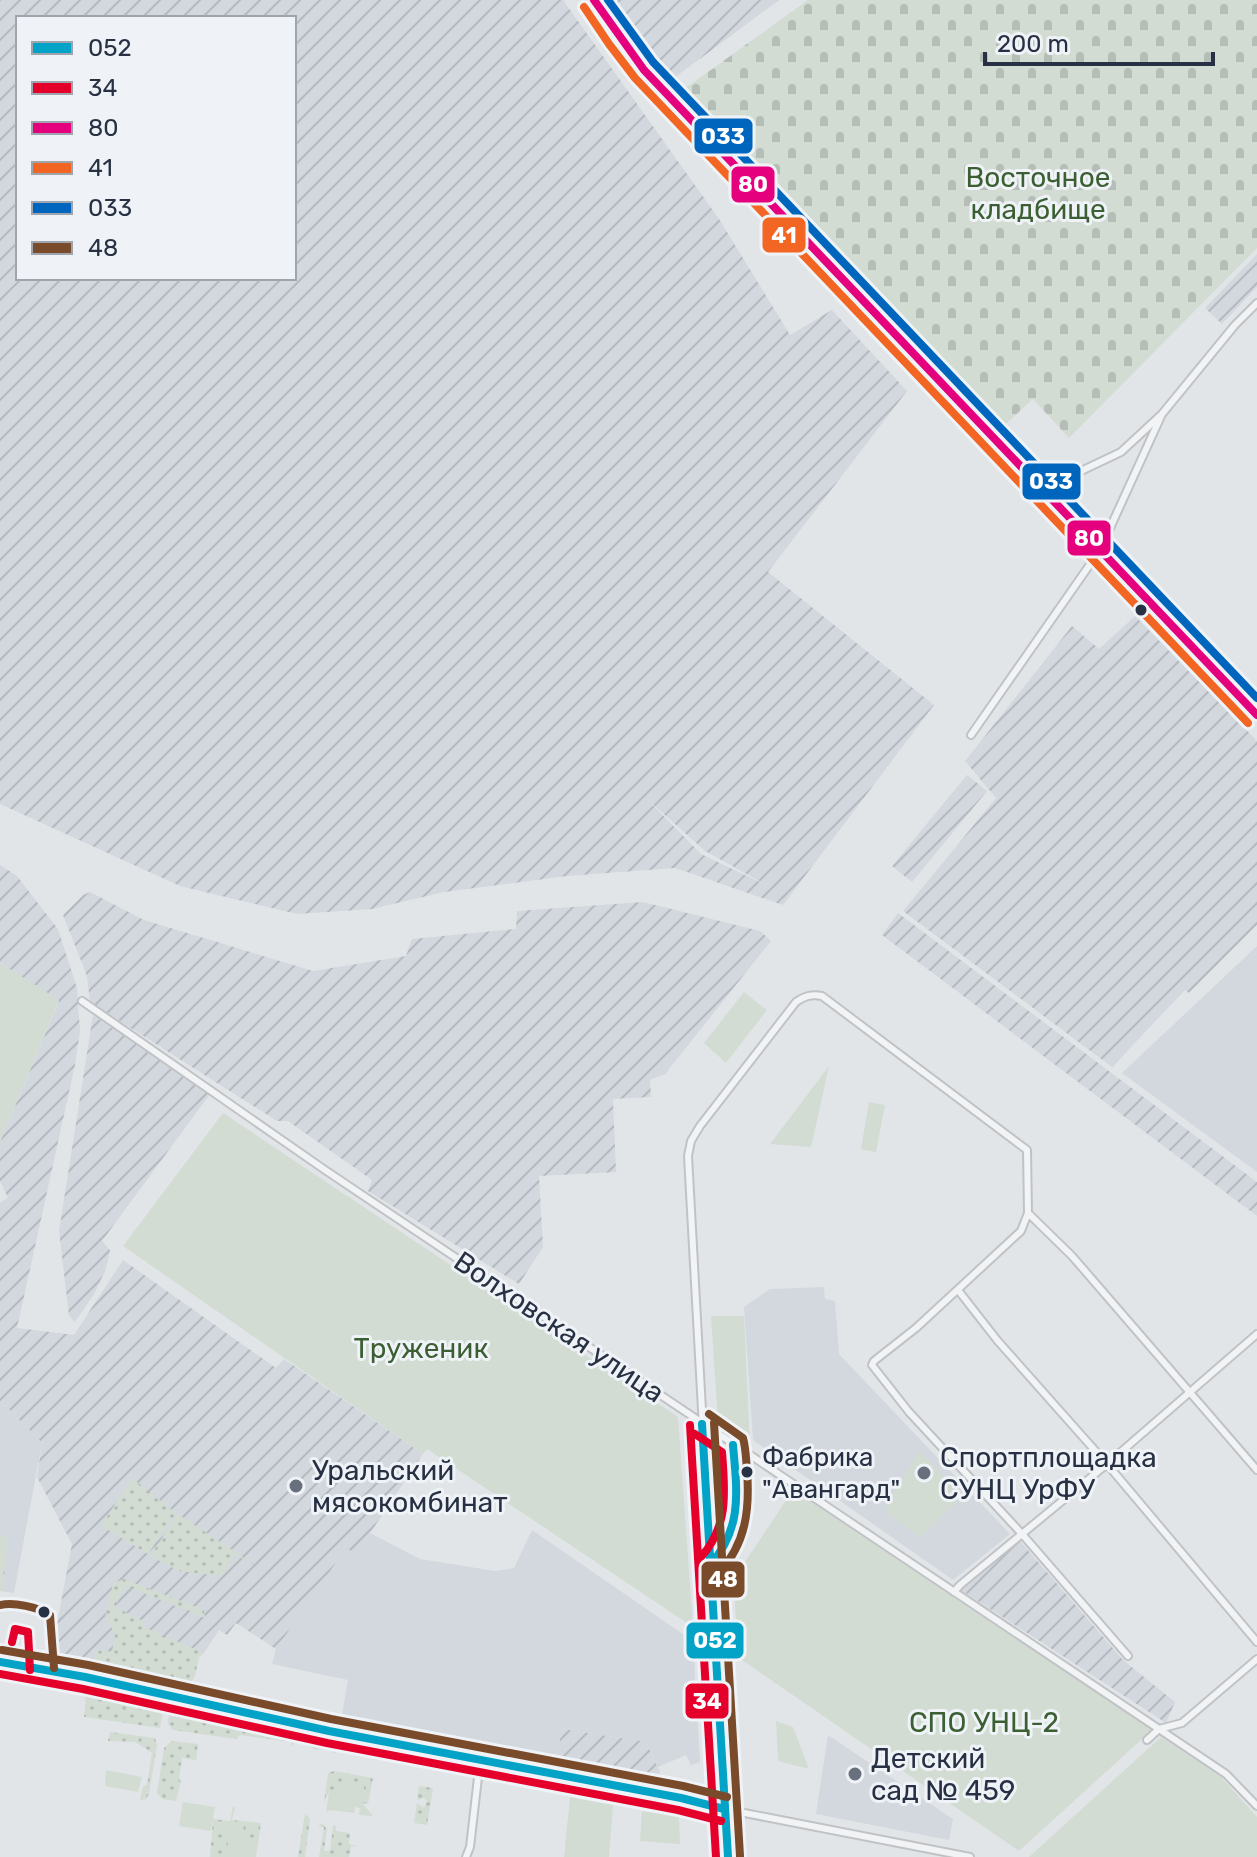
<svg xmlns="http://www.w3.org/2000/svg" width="1257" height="1857" font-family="Rubik,sans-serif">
<defs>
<pattern id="industrial-furrows" width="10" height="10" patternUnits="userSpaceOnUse" patternTransform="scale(2)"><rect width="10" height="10" fill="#d2d8de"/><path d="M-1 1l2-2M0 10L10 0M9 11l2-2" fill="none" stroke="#b4bac0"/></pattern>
<pattern id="grass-dots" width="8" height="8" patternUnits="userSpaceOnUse" patternTransform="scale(2)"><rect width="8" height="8" fill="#d2dcd2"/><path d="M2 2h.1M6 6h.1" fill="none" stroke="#b4bdb6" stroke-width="1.8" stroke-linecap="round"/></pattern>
<pattern id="forest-firs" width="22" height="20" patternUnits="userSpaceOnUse" patternTransform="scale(2)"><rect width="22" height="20" fill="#d2dcd2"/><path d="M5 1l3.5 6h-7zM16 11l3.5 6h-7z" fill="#b4bdb6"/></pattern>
<pattern id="cemetery-stones" width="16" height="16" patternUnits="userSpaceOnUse" patternTransform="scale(2)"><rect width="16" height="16" fill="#d2dcd2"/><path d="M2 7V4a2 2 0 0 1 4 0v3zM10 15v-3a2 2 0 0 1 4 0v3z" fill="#b4bdb6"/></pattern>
</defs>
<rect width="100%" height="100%" fill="#e2e5e8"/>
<path fill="#d2d8de" d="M1257,946V1172L1122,1073Z
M824,1287L825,1299L835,1301L839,1354L1010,1534L953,1580L753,1440L744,1307L770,1289Z
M0,1405L6,1406L42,1443L14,1593L0,1591Z
M532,1530L693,1641L700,1762L691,1765L686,1755L658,1767L646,1742L562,1729L556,1761L342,1715L348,1680L272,1664L276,1649L346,1547L356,1553L370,1533L420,1559L495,1571L514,1568Z
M828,1735L953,1819L949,1840L816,1814Z"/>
<path fill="url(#industrial-furrows)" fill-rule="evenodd" d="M0,0H563L719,219L790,335L832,310L907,391L768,572L934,705L783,905L675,868L567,876L444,892L372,909L297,914L180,886L0,804ZM18,18H294V278H18ZM647,799L705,851L768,886L701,854Z
M613,0H779L674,78L634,35Z
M1257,254V287L1222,324L1205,308Z
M1135,616L1257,741V925L1189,993L1185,990L1112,1067L903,911L996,798L965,761L1072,626L1099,649Z
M967,775L987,791L912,882L892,866Z
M0,865L17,876L58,929L77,988L80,1031L75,1065L17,1328L74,1335L123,1260L276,1368L284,1359L423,1454L356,1554L346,1548L276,1649L236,1623L227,1635L219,1630L204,1653L199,1657L169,1661L97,1650L94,1666L51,1656L72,1544L37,1477L42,1443L6,1406L0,1405V1203L8,1198L0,1181V1142L59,1001L0,963Z
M90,892L144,920L313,971L406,956L412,939L516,929L517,911L643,902L760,931L771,941L665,1074L650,1080L651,1097L613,1099L616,1172L539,1176L543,1247L519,1284L368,1191L372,1180L288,1121H277L90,1002L87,976L63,915L83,895Z
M898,913L1257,1182V1216L882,935Z
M93,1015L210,1094L102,1241L110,1250L106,1269L94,1294L75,1322L69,1316L59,1231Z
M1020,1541L1123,1660L1175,1702L1166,1723L961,1590Z
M562,1729L646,1742L660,1772L657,1784L556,1761Z"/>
<path fill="url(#grass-dots)" d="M132,1478L176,1513L148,1554L101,1526Z
M178,1514L255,1565L235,1555L222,1576L179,1571L150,1556Z
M124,1579L204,1610L205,1618L126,1586L115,1607L143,1621L142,1626L204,1653L199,1657L195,1676L188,1686L93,1669L97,1650L112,1652L115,1633L105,1618L113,1583Z
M87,1688L159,1703L163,1711L160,1728L84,1717Z
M175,1707L325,1737L323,1747L316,1750L308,1745L294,1743L292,1747L291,1742L240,1735L236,1739L173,1730L168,1724L169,1712Z
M110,1732L155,1738L157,1745L149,1794L146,1799L140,1800L143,1786L147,1785L152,1753L135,1742L108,1741Z
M172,1741L198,1744L196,1760L182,1758L179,1780L181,1781L176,1801L162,1799L157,1793L164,1748Z
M334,1771L373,1778L368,1804L362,1803L364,1787L350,1785L341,1789V1793L333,1799H330L329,1792L324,1802L328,1773Z
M419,1786L433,1788L427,1825L414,1823L417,1803L424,1808L427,1801L424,1798L417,1800Z
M233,1807H235L232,1820L261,1823L256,1857H210L213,1819L230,1821Z
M305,1813L310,1819L305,1857H298Z
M322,1823L327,1829L324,1851H330L333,1825L336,1826V1831L350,1833L349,1844L357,1846H351L349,1857H319L324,1827L318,1826Z"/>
<path fill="url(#forest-firs)" d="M0,1536L8,1537L3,1591H0Z"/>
<path fill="url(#cemetery-stones)" d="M808,0H1257V248L1069,438L1033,399L998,431L721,139L683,90Z"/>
<path fill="#d2dcd2" d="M0,963L59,1000L0,1142Z
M744,992L767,1010L726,1063L704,1043Z
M829,1066L811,1147L770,1144Z
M869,1102L885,1105L876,1152L861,1149Z
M223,1113L678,1417L693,1627L427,1449L423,1454L123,1246Z
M711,1316H744L750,1444L718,1422Z
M919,1451L963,1495L920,1537L884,1512Z
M793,1490L1152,1730L1019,1851L739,1658L733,1580Z
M776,1721L793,1727L809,1769L778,1761Z
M331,1736L438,1756L437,1764L396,1758L392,1762L370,1759L366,1754L338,1750L334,1754L330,1748Z
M1161,1737L1221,1777L1257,1817V1857H1029Z
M106,1770L142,1777L138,1792L105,1786Z
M343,1778L352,1780V1785L364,1787L362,1803L373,1816L359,1815L360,1808L355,1807L354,1813L330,1810L326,1812L329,1792L337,1793L333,1799L341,1793L339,1789L349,1786L340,1784Z
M570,1797L613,1805L609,1857H564Z
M183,1802L215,1807L211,1831L179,1826Z
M642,1811L679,1816L680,1844L640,1841Z
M224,1822L244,1825L242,1838L256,1840L253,1857H226L229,1835L224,1834L222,1824Z"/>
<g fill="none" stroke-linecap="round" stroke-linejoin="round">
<g stroke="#c0c3c6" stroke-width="10">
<path id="minor" d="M1047,493L1060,481L1121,452L1162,414L1235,325L1257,303
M971,735L1100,550L1162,414
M82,1001L325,1170L1226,1774L1257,1806
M1028,1213L1072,1256L1257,1470
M958,1290L997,1340L1107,1464L1257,1642
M954,1592L960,1585L1107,1464L1257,1334
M1147,1740L1159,1729L1182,1723L1257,1659
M466,1857L470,1847L480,1760
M970,1857L724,1809L688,1156L691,1141L700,1126L796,1002C805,996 811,994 822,996L1027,1150L1028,1213L1021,1231L916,1328L874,1361L872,1365L909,1412L1022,1534L1128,1656"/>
</g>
<g stroke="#c0c3c6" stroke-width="12">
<path id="tertiary" d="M0,1662L85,1677L329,1731L681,1798L724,1809L728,1857"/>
</g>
<g stroke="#bec2c6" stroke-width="14">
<path id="primary" d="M594,0L618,37L644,70L1257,715"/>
</g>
<use href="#minor" stroke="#f2f3f4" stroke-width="6"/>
<use href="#tertiary" stroke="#f2f3f4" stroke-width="8"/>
<use href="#primary" stroke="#f6f6f7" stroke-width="10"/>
<g stroke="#eff3f7" stroke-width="14">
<path id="bus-1" d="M702,1424L728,1857
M710,1565C743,1528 737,1491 733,1445
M0,1662L85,1677L329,1731L681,1798L724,1809"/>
</g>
<g stroke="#eff3f7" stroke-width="14">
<path id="bus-2" d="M690,1425L716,1857
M695,1434L722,1452C725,1491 729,1526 701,1557
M12,1642L15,1629L28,1632L30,1670
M0,1674L83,1689L327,1743L678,1810L721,1821"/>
</g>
<g stroke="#eff3f7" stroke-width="14">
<path id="bus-3" d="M594,0L644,70L1257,715"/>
</g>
<g stroke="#eff3f7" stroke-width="14">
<path id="bus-4" d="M584,7L609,44L635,78L1248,723"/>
</g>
<g stroke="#eff3f7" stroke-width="14">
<path id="bus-5" d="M608,0L653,62L1257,698"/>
</g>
<g stroke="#eff3f7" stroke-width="14">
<path id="bus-6" d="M709,1414L743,1438C746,1449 746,1460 747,1470C750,1510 746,1543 719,1573
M714,1423L740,1856
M0,1605C14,1602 38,1607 50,1615L54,1668
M2,1650L88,1665L331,1719L683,1786L727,1797"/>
</g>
<use href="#bus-1" stroke="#02a3c7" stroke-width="8"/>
<use href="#bus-2" stroke="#e4002b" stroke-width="8"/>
<use href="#bus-3" stroke="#e5007d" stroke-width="8"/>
<use href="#bus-4" stroke="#f26522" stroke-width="8"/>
<use href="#bus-5" stroke="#0065bd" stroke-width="8"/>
<use href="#bus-6" stroke="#7a4b2a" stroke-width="8"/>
</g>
<g fill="#273143" stroke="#eff3f7" stroke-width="3">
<circle cx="1141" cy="610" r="7"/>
<circle cx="747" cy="1472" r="7"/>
<circle cx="44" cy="1612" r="7"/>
</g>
<g fill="#68707d" stroke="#eff3f7" stroke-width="3">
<circle cx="924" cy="1473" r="8"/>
<circle cx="296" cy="1486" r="8"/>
<circle cx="855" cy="1774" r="8"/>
</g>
<g text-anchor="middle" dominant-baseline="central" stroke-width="6" stroke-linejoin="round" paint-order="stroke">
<g font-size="26" fill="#273143" stroke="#eff3f7" text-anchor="start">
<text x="762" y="1457">Фабрика<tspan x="762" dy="32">"Авангард"</tspan></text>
</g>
<g font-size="28" fill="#3b5f33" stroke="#eff3f7">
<text x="1038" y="177">Восточное<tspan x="1038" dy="32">кладбище</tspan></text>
<text x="421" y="1348">Труженик</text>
<text x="984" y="1722">СПО УНЦ-2</text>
</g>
<g font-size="28" fill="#273143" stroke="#eff3f7">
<text transform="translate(559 1327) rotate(34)">Волховская улица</text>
</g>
<g font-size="28" fill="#273143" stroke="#eff3f7" text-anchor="start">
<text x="940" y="1457">Спортплощадка<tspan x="940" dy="32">СУНЦ УрФУ</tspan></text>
<text x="312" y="1470">Уральский<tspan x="312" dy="32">мясокомбинат</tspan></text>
<text x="871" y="1758">Детский<tspan x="871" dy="32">сад № 459</tspan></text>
</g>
</g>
<g stroke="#eff3f7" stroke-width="3">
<rect x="693" y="117" width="61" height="38" rx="8" fill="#0065bd"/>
<rect x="730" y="165" width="46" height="39" rx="8" fill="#e5007d"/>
<rect x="761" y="216" width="46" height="38" rx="8" fill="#f26522"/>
<rect x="1021" y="462" width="61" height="39" rx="8" fill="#0065bd"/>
<rect x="1066" y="519" width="46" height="38" rx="8" fill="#e5007d"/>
<rect x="700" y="1560" width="46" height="39" rx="8" fill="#7a4b2a"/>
<rect x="685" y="1621" width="60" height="39" rx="8" fill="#02a3c7"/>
<rect x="684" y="1682" width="46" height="38" rx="8" fill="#e4002b"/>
</g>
<g font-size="22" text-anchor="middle" font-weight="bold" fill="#fff">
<text x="723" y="144">033</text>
<text x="753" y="192">80</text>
<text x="784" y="243">41</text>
<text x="1051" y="489">033</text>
<text x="1089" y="546">80</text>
<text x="723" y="1587">48</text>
<text x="715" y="1648">052</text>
<text x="707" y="1709">34</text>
</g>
<rect x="16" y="16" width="280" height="264" fill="#eff3f7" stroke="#9fa5af" stroke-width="2"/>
<rect x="32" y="42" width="40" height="12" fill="#02a3c7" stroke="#9fa5af" stroke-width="2"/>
<text x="88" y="56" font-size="24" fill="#273143">052</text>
<rect x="32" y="82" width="40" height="12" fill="#e4002b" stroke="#9fa5af" stroke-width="2"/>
<text x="88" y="96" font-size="24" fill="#273143">34</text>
<rect x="32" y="122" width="40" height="12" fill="#e5007d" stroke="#9fa5af" stroke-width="2"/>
<text x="88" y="136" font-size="24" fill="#273143">80</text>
<rect x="32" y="162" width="40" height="12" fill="#f26522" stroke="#9fa5af" stroke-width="2"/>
<text x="88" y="176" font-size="24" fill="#273143">41</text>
<rect x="32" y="202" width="40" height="12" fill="#0065bd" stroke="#9fa5af" stroke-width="2"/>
<text x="88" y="216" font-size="24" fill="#273143">033</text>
<rect x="32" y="242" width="40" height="12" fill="#7a4b2a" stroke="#9fa5af" stroke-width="2"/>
<text x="88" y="256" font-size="24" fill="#273143">48</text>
<path d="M985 52v12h228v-12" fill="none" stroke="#273143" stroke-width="4"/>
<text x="997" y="52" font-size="24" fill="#273143" stroke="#eff3f7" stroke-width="6" paint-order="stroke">200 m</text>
</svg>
